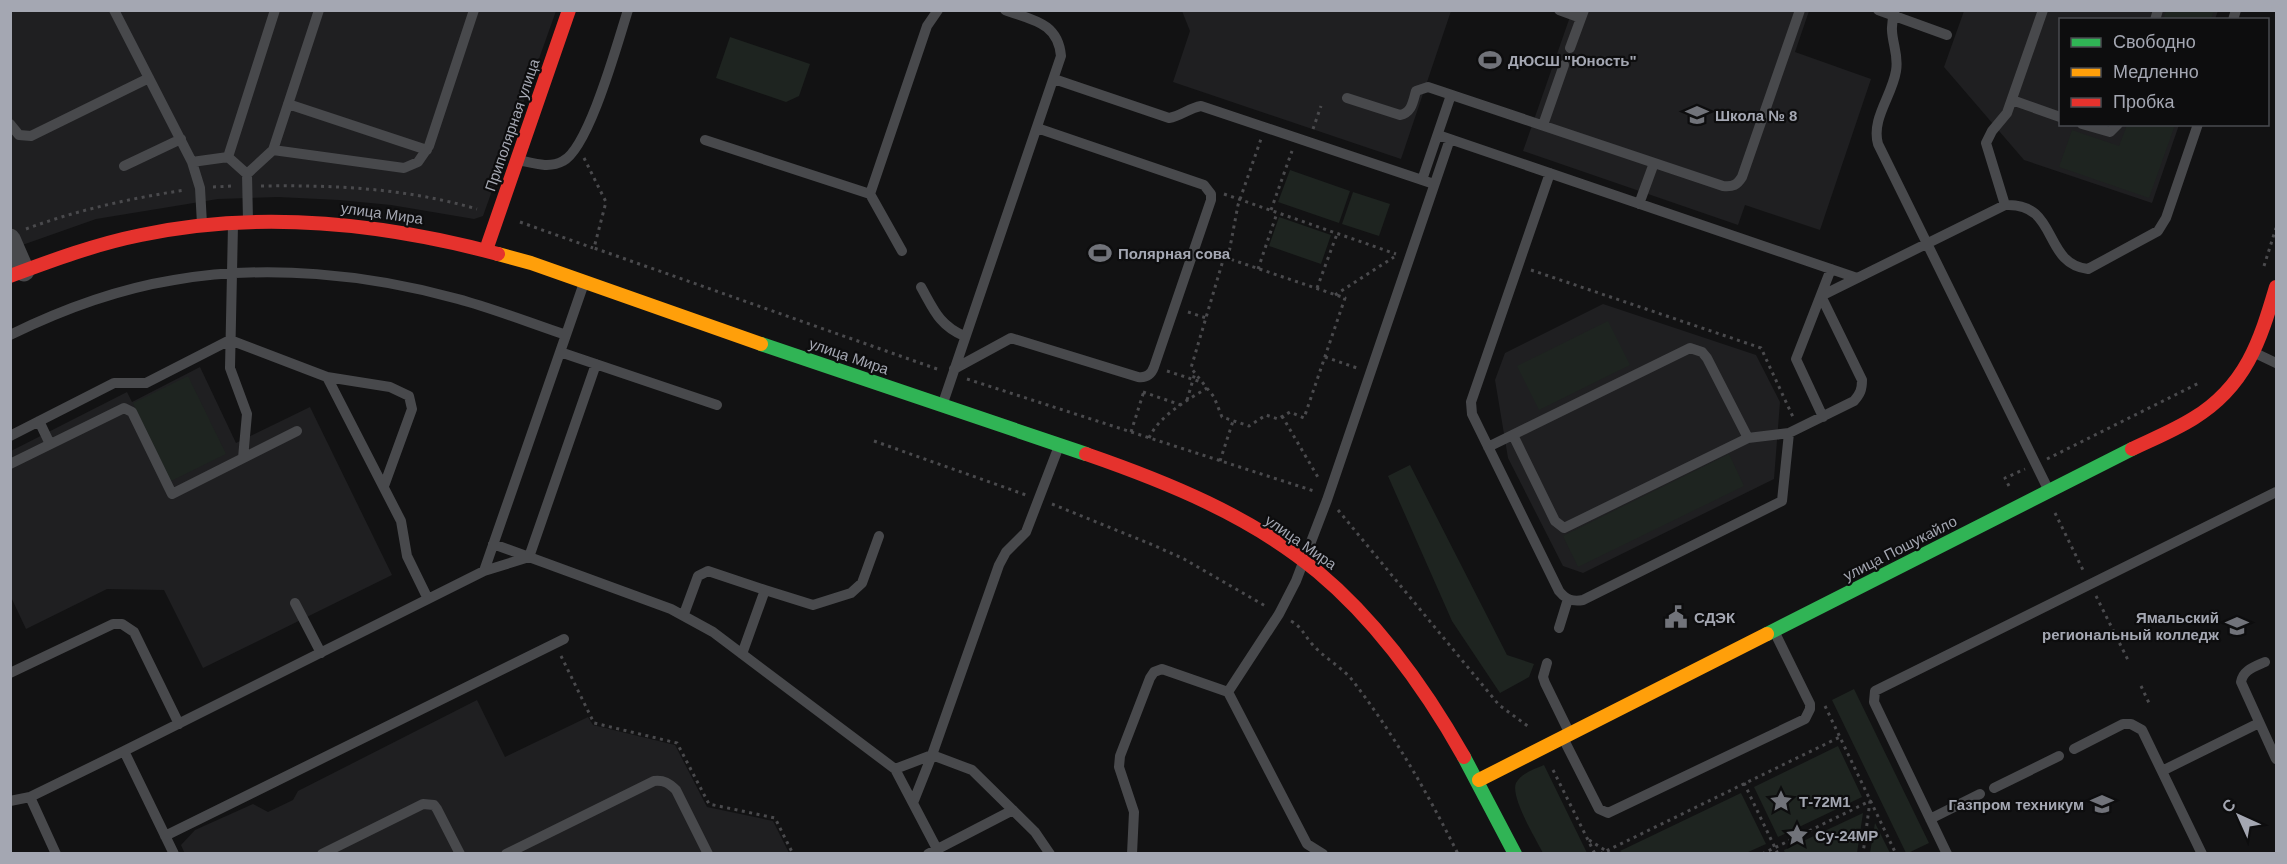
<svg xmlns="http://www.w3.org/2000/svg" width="2287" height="864" font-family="Arial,sans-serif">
<rect width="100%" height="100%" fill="#121213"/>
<path fill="#1f1f21" d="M11,11H556L483,216L474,219L391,205L339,200L278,197L218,199L96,219L11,249Z
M1182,11H1451L1401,159L1173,82L1190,31Z
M1572,11H1809L1795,52L1871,79L1820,230L1745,205L1738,225L1523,151Z
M1964,11H2218L2215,19L2060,20V124L2179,125L2152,203L2024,160L1944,67Z
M1603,304L1756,355L1780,402L1774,479L1583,573L1563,566L1508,458L1495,380L1505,353Z
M200,367L236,443L310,407L392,575L203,668L164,590L107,589L26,629L11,597V451L127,392L132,402Z
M477,700L505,757L588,717L593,725L675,745L707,807L773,821L789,853L185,854L181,845L195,830L253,804L268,812L293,800L298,791Z"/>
<path fill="#1e2420" d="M2166,11V10L2214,11L2211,19H2163Z
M730,37L810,64L799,96L786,102L716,78Z
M2127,125H2175L2149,198L2059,167L2072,130L2119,146Z
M1290,170L1350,191L1339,223L1278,202Z
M1353,192L1390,204L1379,236L1342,224Z
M1279,217L1331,235L1321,264L1269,246Z
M1608,321L1630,365L1539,410L1517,366Z
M188,376L226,454L171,481L133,403Z
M1729,454L1744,486L1578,567L1563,536Z
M1410,465L1507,655L1534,664L1529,677L1500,693L1452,621L1388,476Z
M1854,689L1929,843L1908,853H1906L1832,700Z
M1838,746L1862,797L1778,837L1754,787Z
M1544,765L1587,853H1543C1536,839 1510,797 1516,783C1521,773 1535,769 1544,765Z
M1741,793L1766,844L1746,853L1624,854L1620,851Z
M1863,813L1857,853H1785L1784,850Z
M1875,823L1890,853H1870Z"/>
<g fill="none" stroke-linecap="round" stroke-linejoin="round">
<path stroke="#4a4a4d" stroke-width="3" stroke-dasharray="3 4.5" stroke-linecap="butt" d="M1313,129L1321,106
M584,158L606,202L594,248L940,370
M261,186C336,185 404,188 477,209
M213,187L233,186
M1224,194L1396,254
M1271,210L1292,151
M520,222L593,248
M26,229C77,210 132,198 185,190
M1224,257L1345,298L1304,418L1290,412L1278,419L1266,415L1249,426L1222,417L1214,397L1191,368Z
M1228,258L1238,205L1261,139
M2264,266L2276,228
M1258,269L1277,213
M1531,270L1761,348L1793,417
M1317,288L1337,234
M1335,295L1394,257
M1188,312L1206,318
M1325,357L1357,368
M1167,371L1201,382
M967,379L1314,491
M1143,392L1181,405
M1187,400L1195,373
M1282,416L1319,479
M1131,432L1144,391
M1149,438C1160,415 1186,401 1207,388
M874,441L1026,495
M2047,459L2199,383
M1220,461L1233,421
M2009,486L2005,478L2025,469
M1052,504L1153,545L1184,559L1267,607
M1338,510L1499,705L1529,727
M2055,513L2084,572
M2096,596L2128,660
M1291,621C1302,627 1304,635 1312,644C1324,658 1342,667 1353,681C1395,736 1427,792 1458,854
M561,656L594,723L677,743L709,804L775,818L793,854
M2141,686L2150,705
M1825,706L1896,854
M1553,770L1595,854
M1744,783L1778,854
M1589,840L1611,854
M1600,854L1840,737
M1762,854L1870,801L1863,854"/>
<path stroke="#48494c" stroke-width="10" d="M114,10L192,162
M1559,10L1581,18
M1878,10L1947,35
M1895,10C1886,37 1900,49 1896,71C1892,96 1871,119 1878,144L2049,491
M2155,20L2158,10
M2233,20L2236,10
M1570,48L1584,10
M1054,79L1169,118C1181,116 1189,108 1201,106L1434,184
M1347,98L1400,115C1412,113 1413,101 1416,91L1428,87L1723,186C1733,187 1737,185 1742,177L1800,10
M2012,100L2060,117
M288,104L427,150
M10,124L19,135L31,136L149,78
M2082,124L2110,132L2118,124
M1543,125L1564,65
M1438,135L1857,278
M705,140L870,194L902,251
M273,150L404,168L418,162L429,146L474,10
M228,157L275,10
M518,160C533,163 549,169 563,161C589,148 618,41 628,10
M124,166L181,139
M1550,173L1471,402L1472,414L1559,591C1566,600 1573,602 1583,600L1782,501L1789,433L1854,401C1860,394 1862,390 1862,380L1821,296L2005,205C2059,202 2042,264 2088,269L2158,231L2166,218L2198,124
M247,174L248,221
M1422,180L1451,95
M870,194L927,26L938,10
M1639,204L1654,163
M2005,205L1986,143L1992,131L2007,113L2043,10
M202,224L200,188L192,162L228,157L247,174L273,150L319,10
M233,225L230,368L247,414L243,458
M921,287C934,310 939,325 964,336
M10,335C61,310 118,289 174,280C266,264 368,274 458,299C495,309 530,323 566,335
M560,352L717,405
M2255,353L2276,363
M954,369L1011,338L1138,377C1146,378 1151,375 1154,367L1211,200V194L1204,185L1037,128
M327,377L390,387L409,396L412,409L384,486
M942,406L1061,56C1058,22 1032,20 1005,10
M1823,417L1796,359L1831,269
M39,421L50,444
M1513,435L1555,521L1564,528L1748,438
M10,436L114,383H146L230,340L327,377L401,521L407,556L428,599
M1488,447L1690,348L1702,352L1707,358L1748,438L1789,433
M10,464L124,408L132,412L172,494L297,431
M493,544L529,557L596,364
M484,571L584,283
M295,603L321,653
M684,614L698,576L708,571L765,590
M1559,628L1568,599
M742,654L765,590L813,605L851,593L862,583L879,536
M2265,662C2254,667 2243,670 2241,682L2276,759
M1547,663L1543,677L1545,683L1569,732
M10,673L113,624H122L134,632L179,724
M1228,692L1279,614L1296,581L1327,500L1450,139
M1563,738L1599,809L1608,813L1805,719L1810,709V704L1775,633
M2074,749L2123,724H2131L2142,730L2202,854
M124,751L484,571L529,557L671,609L713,632L895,769L932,755L913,803
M895,769L937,849
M2162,771L2259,723
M1994,788L2059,756
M30,797L56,854
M10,801L30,797L124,751L174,854
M1930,819L1980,794
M165,836L564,639
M322,854L423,804L434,805L437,809L460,854
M506,854L654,781C664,780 669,783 676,790L708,854
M928,854L1013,810
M1050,854L1035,832L972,770L932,755L999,565L1006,552L1026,532L1059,446
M1132,854L1134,812L1119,767L1120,756L1150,678L1154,672L1162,669L1228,692L1307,844L1323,854
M1947,854L1874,702L1875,691L2276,492"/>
<path stroke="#48494c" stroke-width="21" d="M10,239L24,271"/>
<path stroke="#30b455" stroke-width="14" d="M761,344L1086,454
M1767,634L2132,449
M1464,757L1515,854"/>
<path stroke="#ff9f0a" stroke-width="14" d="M498,254L531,263L761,344
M1479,780L1767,634"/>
<path stroke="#e5322d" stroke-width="14" d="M486,250L569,10
M10,276C53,260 96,244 141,235C259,210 382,223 498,254
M2132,449C2153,439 2175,430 2194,418C2246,386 2260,341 2276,287
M1086,454C1167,482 1251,516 1318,572C1379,623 1425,688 1464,757"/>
</g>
<defs>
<g id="stadium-bare" transform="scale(1.8)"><path d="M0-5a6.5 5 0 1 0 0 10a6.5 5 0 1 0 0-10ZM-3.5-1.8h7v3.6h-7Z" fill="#71737a" stroke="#0d0d0e" stroke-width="2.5" paint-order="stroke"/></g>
<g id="school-bare" transform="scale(1.8)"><path d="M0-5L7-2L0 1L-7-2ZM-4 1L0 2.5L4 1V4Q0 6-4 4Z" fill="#71737a" stroke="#0d0d0e" stroke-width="2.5" paint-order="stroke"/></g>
<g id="civic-bare" transform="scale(1.8)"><path d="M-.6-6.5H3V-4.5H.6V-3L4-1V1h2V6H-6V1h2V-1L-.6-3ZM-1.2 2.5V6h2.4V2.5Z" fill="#71737a" stroke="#0d0d0e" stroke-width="2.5" paint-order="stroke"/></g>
<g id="university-bare" transform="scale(1.8)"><path d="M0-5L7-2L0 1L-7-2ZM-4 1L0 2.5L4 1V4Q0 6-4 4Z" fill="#71737a" stroke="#0d0d0e" stroke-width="2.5" paint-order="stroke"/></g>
<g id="sight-bare" transform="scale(1.8)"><path d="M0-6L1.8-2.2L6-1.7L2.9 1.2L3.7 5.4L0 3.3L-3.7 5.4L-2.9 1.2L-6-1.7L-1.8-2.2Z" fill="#71737a" stroke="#0d0d0e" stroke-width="2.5" paint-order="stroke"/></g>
</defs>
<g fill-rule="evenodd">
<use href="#stadium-bare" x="1490" y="60"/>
<use href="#school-bare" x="1697" y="115"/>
<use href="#stadium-bare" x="1100" y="253"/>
<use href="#civic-bare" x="1676" y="617"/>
<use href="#university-bare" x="2237" y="626"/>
<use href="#sight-bare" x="1781" y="801"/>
<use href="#university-bare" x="2102" y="804"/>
<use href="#sight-bare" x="1797" y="835"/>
</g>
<g text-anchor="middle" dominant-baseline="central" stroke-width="4.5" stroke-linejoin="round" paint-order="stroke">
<g font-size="15" font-weight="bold" fill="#a4a7b2" stroke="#0d0d0e" text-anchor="start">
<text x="1508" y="60">ДЮСШ "Юность"</text>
<text x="1715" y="115">Школа № 8</text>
<text x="1118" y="253">Полярная сова</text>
<text x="1694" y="617">СДЭК</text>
<text x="2219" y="617" text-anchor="end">Ямальский<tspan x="2219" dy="17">региональный колледж</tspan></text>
<text x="1799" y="801">Т-72М1</text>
<text x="2084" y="804" text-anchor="end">Газпром техникум</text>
<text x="1815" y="835">Су-24МР</text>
</g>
<g font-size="15" fill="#a4a7b2" stroke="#0d0d0e">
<text transform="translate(512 125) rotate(-71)">Приполярная улица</text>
<text transform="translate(382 213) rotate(8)">улица Мира</text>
<text transform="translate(849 356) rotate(19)">улица Мира</text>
<text transform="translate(1301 542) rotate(35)">улица Мира</text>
<text transform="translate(1900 548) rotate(-27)">улица Пошукайло</text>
</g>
</g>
<rect width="2287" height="864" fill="none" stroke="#a4a7b2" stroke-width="24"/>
<rect x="2059" y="18" width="210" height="108" fill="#0d0d0e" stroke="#494b50" stroke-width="1.5"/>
<rect x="2071" y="38" width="30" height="9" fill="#30b455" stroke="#494b50" stroke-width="1.5"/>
<text x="2113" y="48" font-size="18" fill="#a4a7b2">Свободно</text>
<rect x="2071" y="68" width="30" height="9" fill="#ff9f0a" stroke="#494b50" stroke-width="1.5"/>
<text x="2113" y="78" font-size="18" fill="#a4a7b2">Медленно</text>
<rect x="2071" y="98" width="30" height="9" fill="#e5322d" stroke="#494b50" stroke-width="1.5"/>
<text x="2113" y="108" font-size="18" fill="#a4a7b2">Пробка</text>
<g transform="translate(2239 816) rotate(315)" stroke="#0d0d0e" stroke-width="4.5" paint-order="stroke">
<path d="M0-4.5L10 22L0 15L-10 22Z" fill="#a4a7b2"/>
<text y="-9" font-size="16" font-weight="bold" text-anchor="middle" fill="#a4a7b2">С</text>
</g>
</svg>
